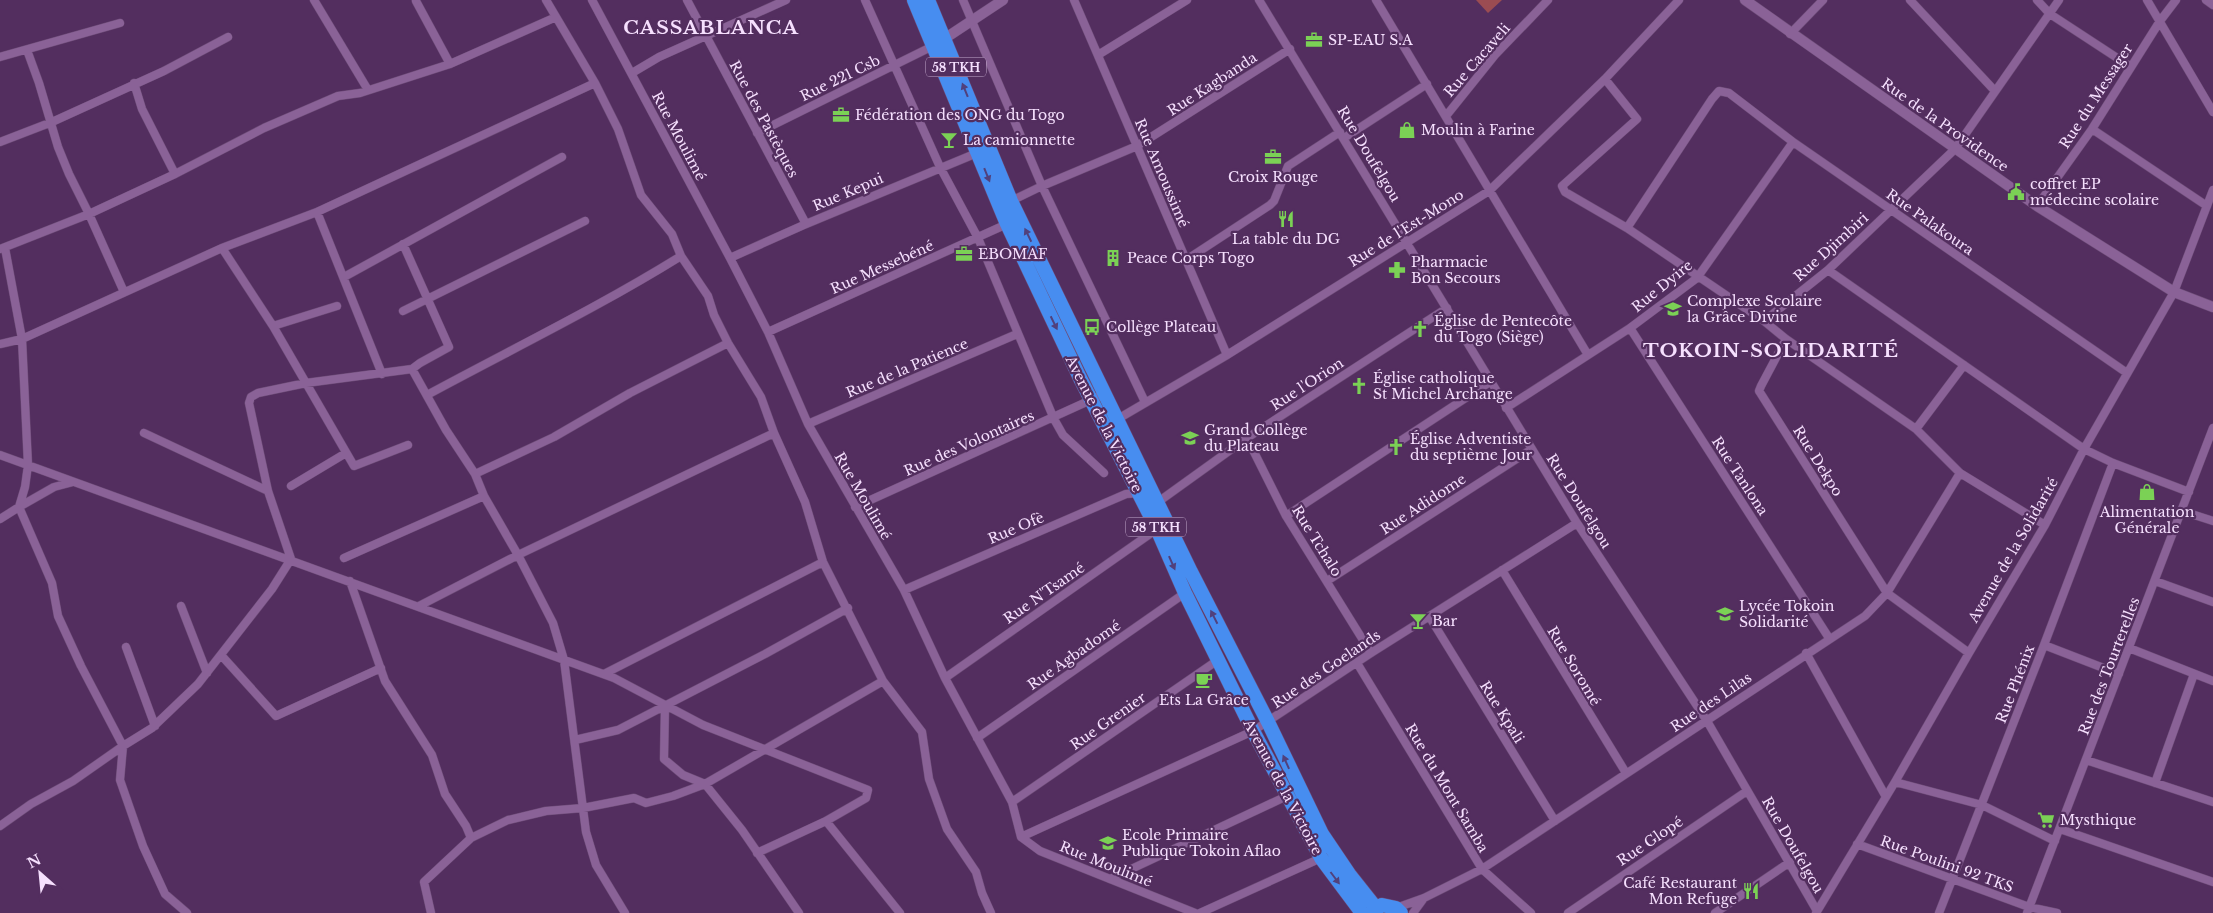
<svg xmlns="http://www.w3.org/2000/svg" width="2213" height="913" font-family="'Libre Baskerville',serif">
<rect width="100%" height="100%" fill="#532e5f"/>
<path fill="#9b4c52" d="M1476,0H1502L1488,13Z"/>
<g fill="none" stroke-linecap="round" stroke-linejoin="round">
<g stroke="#6d4c77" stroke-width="9">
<path id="street" d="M314,0L368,90
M546,0L595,83L618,129L641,195L672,234L681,256L708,296L714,315L728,343L761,397L774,433L805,502L823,562L883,681L922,732L929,779L947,829L976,872L982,893L991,913
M592,0L730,258L768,332L808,424L904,590L945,678L1012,802L1021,837L1040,851L1195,913
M687,0L806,224
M865,0L940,167L978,238L1054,419L1063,435L1104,473
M963,0L1042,186L1145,402
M1074,0L1227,355
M1259,0L1577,523L1707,721L1817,911
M1376,0L1588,355
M1910,0L1995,91
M2037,0L2050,14L2131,67
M2147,0L2213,112
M2206,0L2213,5
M416,1L450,64
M1790,34L1823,0
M27,50L39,83L58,147L69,174L89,214L124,292
M1098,55L1187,0
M0,57L120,23
M632,73L659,57L786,0
M1605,79L1637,119L1562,186L1565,192L1627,228L1764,321L1786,339L1916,429L1960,473L2045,525
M1446,116L1495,55L1548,0
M2092,129L2207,206
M757,133L933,46
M1344,138L1427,84
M0,142L52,122L164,71L228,37
M175,174L264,128L338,96L360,93L450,64L556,17
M1011,201L1042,186L1137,146L1290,49
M2037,206L2092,129L2160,21L2176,0
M317,212L382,374
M1627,228L1712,99L1719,91L1729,93L1793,142L2127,373
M403,244L449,347L420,363L412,369
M222,248L273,326L354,466L408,445
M0,249L89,214L175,174L142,109L134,83
M730,258L806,224L977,153
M1186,260L1270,205L1274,201L1288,166L1340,132
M1828,270L2084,449L2113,463L2189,492
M344,277L562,157
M403,311L585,221
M1764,321L1828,270L1955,149L2059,0
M273,326L337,306
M1630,328L1829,638
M768,332L1007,224
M1786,339L1761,386L1759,391L1761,394L1887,593L1969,653
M0,344L22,339L222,248L317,212L595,83
M427,395C512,349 599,307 681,256
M1506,408L1630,328L1697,278L1793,142
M1116,420L1227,355L1489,191L1605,79L1679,0
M808,424L1017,334
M1916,429L1964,365
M144,433L268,491
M1247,438L1286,516L1371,653
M0,455L614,678L703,725L868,790L866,798L826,821L757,853
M475,474L554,437L630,393L728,343
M73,482L54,487L19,507L52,583L58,616L81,666L123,746L120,780L143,846L165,894L187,913
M291,486L346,453
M1158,502L1247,438L1447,308
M855,507L1104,394
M2182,511L2213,521
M1286,516L1490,382
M0,519L19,507L25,487L28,465L22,339L5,248
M344,558L484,496
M1502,570L1626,773
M350,581L385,681L432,755L445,794L466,826L471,838L424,882L431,913
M1327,581L1532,449
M2155,581L2213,602
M904,590L1126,494L1139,493
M181,606L207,673
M419,606L518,555L774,433
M1429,616L1555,821
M2044,645L2119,674
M126,647L155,726
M2129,648L2213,681
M1806,653L1886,797
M221,655L276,716L381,668
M1357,663L1482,869L1531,913
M604,674L823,562
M945,678L1157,529
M665,705L664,759L683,775L705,784L742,830L799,913
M977,738L1185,593
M575,740L618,730L765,654L848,608
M2086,760L2213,802
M1895,782L1982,805L2055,841
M2155,783L2194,674
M1012,802L1218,660
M826,821L900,913
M0,826L31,804L73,781L123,746L152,728L198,684L272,589L291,559L268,491L249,403L251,397L258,393L306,383L412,369L446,430L475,474L484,496L518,555L553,623L564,660L586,832L596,865L625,913
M2060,829L2213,882
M1021,837L1253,731L1371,653L1577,523
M471,838L508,820L546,811L583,808L634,798L646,803L673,796L705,784L883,681
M1857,844L2029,907L2057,913
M1110,879L1287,796
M1396,908L1424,898L1482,869L1865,616L1887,593L1960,473
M1200,913L1321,858
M1413,913L1424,898
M1568,913L1747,791
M1715,913L1790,862
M1816,913L1895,782L1969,653L2045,525L2084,449L2174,292L2213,190
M1939,913L2044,645L2113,463
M2027,913L2213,428"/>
</g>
<g stroke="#6d4c77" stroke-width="11">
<path id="secondary" d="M1745,0L2037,206L2174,292L2213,307
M938,43L1003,0"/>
</g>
<g stroke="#6d4c77" stroke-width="15">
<path id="highway" d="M914,0L1007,224L1080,378L1157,529L1185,593L1253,731L1321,858L1362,913
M928,0L1011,201L1191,572L1268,722L1322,834L1349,874L1376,908
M1371,913L1382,905L1396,908L1401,913"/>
</g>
<use href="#street" stroke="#8a6297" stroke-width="8"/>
<use href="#secondary" stroke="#8a6297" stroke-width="10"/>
<use href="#highway" stroke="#478df0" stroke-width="14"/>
</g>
<defs><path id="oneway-solid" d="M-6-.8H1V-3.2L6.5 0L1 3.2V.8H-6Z" transform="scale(1.25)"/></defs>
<g fill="#51417c">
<use href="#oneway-solid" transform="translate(965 90) rotate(-112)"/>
<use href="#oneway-solid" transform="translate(987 175) rotate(68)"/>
<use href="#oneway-solid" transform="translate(1028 235) rotate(-116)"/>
<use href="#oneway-solid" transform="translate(1054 323) rotate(64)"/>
<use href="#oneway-solid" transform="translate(1172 563) rotate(66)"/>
<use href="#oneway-solid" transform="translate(1214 617) rotate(-117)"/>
<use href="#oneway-solid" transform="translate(1286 762) rotate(-114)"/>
<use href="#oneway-solid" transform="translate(1335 878) rotate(53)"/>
</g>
<defs>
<g id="office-bare" transform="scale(1.35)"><path d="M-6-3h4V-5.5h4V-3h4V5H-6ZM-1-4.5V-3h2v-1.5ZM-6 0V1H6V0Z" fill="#7bd155" stroke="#532e5f" stroke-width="2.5" paint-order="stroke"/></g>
<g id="shop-bare" transform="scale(1.35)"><path d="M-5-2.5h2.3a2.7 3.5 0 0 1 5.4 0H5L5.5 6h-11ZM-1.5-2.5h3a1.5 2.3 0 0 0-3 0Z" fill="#7bd155" stroke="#532e5f" stroke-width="2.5" paint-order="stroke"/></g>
<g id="bar-bare" transform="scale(1.35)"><path d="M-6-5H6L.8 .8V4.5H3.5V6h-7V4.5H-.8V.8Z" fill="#7bd155" stroke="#532e5f" stroke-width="2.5" paint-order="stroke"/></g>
<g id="civic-bare" transform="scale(1.35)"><path d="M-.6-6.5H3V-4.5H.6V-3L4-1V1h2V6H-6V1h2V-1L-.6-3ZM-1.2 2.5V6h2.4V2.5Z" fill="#7bd155" stroke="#532e5f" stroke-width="2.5" paint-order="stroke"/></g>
<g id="restaurant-bare" transform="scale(1.35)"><path d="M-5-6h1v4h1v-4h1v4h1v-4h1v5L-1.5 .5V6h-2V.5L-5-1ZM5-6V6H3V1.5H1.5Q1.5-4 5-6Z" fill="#7bd155" stroke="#532e5f" stroke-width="2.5" paint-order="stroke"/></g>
<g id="building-bare" transform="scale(1.35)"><path d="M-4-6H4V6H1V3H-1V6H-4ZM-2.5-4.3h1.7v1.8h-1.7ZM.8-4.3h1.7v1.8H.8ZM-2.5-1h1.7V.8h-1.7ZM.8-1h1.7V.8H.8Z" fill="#7bd155" stroke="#532e5f" stroke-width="2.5" paint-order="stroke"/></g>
<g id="pharmacy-bare" transform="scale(1.35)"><path d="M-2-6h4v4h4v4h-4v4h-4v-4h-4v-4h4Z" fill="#7bd155" stroke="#532e5f" stroke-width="2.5" paint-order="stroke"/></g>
<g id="school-bare" transform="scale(1.35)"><path d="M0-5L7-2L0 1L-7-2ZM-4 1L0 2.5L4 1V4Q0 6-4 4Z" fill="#7bd155" stroke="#532e5f" stroke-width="2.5" paint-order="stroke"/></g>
<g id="bus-bare" transform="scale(1.35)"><path d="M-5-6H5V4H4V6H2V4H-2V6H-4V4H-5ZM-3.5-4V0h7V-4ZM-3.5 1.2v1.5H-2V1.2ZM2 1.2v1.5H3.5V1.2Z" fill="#7bd155" stroke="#532e5f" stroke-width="2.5" paint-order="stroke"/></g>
<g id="church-bare" transform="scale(1.35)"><path d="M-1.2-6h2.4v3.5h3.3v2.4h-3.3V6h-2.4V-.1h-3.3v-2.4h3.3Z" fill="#7bd155" stroke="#532e5f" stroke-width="2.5" paint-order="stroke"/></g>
<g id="cafe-bare" transform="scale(1.35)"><path d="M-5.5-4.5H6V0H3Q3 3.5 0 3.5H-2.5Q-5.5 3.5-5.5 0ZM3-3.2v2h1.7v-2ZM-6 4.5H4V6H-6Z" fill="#7bd155" stroke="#532e5f" stroke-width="2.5" paint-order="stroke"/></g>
<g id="supermarket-bare" transform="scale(1.35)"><path d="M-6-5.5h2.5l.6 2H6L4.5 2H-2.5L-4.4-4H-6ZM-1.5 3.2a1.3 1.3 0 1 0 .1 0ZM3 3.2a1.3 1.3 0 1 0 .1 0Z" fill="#7bd155" stroke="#532e5f" stroke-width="2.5" paint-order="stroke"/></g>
</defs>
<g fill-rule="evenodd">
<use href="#office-bare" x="1314" y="40"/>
<use href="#office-bare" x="841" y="115"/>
<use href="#shop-bare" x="1407" y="130"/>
<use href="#bar-bare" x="949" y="140"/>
<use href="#office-bare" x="1273" y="157"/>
<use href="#civic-bare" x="2016" y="192"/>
<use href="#restaurant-bare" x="1286" y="219"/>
<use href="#office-bare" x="964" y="254"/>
<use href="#building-bare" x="1113" y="258"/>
<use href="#pharmacy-bare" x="1397" y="270"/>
<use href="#school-bare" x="1673" y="309"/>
<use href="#bus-bare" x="1092" y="327"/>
<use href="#church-bare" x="1420" y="329"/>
<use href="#church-bare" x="1359" y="386"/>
<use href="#school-bare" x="1190" y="438"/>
<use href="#church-bare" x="1396" y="447"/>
<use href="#shop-bare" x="2147" y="492"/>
<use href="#school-bare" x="1725" y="614"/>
<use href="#bar-bare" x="1418" y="621"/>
<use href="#cafe-bare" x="1204" y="680"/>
<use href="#supermarket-bare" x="2046" y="820"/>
<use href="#school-bare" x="1108" y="843"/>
<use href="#restaurant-bare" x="1751" y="891"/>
</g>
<g text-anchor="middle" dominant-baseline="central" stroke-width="4.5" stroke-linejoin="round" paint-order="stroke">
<g fill="#532e5f" stroke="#c5abce" stroke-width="1">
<rect x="926" y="57.5" width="60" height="19" rx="4"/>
<rect x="1126" y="517.5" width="60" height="19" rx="4"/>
</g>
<g font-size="12" font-weight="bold" fill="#f6e0fe">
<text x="956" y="67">58 TKH</text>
<text x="1156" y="527">58 TKH</text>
</g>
<g font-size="14" fill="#f6e0fe" stroke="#532e5f" text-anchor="start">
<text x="1328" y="40">SP-EAU S.A</text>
<text x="855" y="115">Fédération des ONG du Togo</text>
<text x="1421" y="130">Moulin à Farine</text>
<text x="963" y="140">La camionnette</text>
<text x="1273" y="177" text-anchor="middle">Croix Rouge</text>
<text x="2030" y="184">coffret EP<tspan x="2030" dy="16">médecine scolaire</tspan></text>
<text x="1286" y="239" text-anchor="middle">La table du DG</text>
<text x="978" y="254">EBOMAF</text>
<text x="1127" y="258">Peace Corps Togo</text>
<text x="1411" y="262">Pharmacie<tspan x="1411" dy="16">Bon Secours</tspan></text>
<text x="1687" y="301">Complexe Scolaire<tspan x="1687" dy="16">la Grâce Divine</tspan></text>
<text x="1434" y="321">Église de Pentecôte<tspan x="1434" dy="16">du Togo (Siège)</tspan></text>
<text x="1106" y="327">Collège Plateau</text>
<text x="1373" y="378">Église catholique<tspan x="1373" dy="16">St Michel Archange</tspan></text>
<text x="1204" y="430">Grand Collège<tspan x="1204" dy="16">du Plateau</tspan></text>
<text x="1410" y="439">Église Adventiste<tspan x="1410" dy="16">du septième Jour</tspan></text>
<text x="2147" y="512" text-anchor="middle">Alimentation<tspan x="2147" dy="16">Générale</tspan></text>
<text x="1739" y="606">Lycée Tokoin<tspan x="1739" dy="16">Solidarité</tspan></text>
<text x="1432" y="621">Bar</text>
<text x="1204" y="700" text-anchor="middle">Ets La Grâce</text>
<text x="2060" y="820">Mysthique</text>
<text x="1122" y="835">Ecole Primaire<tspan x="1122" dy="16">Publique Tokoin Aflao</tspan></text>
<text x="1737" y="883" text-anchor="end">Café Restaurant<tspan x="1737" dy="16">Mon Refuge</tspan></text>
</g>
<g font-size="14" fill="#f6e0fe" stroke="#532e5f">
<text transform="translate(1477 60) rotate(-49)">Rue Cacaveli</text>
<text transform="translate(840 78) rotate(-26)">Rue 221 Csb</text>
<text transform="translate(1212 84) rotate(-33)">Rue Kagbanda</text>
<text transform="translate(2096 96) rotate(-57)">Rue du Messager</text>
<text transform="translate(764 119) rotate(62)">Rue des Pastèques</text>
<text transform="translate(1945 125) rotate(35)">Rue de la Providence</text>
<text transform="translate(679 136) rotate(62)">Rue Moulimé</text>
<text transform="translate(1369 154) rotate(59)">Rue Doufelgou</text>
<text transform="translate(1162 173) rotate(67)">Rue Amoussimé</text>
<text transform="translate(848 192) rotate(-23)">Rue Kepui</text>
<text transform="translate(1930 222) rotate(35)">Rue Palakoura</text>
<text transform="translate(1406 228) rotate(-32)">Rue de l'Est-Mono</text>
<text transform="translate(1831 247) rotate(-42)">Rue Djimbiri</text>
<text transform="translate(882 267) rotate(-24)">Rue Messebéné</text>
<text transform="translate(1662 286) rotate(-39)">Rue Dyire</text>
<text transform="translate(907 368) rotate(-23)">Rue de la Patience</text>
<text transform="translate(1307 384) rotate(-33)">Rue l'Orion</text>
<text transform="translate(1104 424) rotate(63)">Avenue de la Victoire</text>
<text transform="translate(969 443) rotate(-24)">Rue des Volontaires</text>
<text transform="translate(1818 461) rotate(58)">Rue Dekpo</text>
<text transform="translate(1740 476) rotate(57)">Rue Tanlona</text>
<text transform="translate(863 496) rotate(60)">Rue Moulimé</text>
<text transform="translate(1579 501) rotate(58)">Rue Doufelgou</text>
<text transform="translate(1423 504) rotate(-33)">Rue Adidome</text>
<text transform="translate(1016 528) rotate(-23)">Rue Ofè</text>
<text transform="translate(1317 541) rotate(58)">Rue Tchalo</text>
<text transform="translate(2013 550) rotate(-60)">Avenue de la Solidarité</text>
<text transform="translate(1044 593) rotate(-35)">Rue N'Tsamé</text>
<text transform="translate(1074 655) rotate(-35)">Rue Agbadomé</text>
<text transform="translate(1574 666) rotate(59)">Rue Soromé</text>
<text transform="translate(2109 666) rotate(-69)">Rue des Tourterelles</text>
<text transform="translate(1326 669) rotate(-34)">Rue des Goelands</text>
<text transform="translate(2015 684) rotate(-69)">Rue Phénix</text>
<text transform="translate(1711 702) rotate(-34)">Rue des Lilas</text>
<text transform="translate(1502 712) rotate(58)">Rue Kpali</text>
<text transform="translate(1108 721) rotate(-35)">Rue Grenier</text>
<text transform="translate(1283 787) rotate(62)">Avenue de la Victoire</text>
<text transform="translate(1447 788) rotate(59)">Rue du Mont Samba</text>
<text transform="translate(1650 841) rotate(-34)">Rue Glopé</text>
<text transform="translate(1793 845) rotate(60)">Rue Doufelgou</text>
<text transform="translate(1106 864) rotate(22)">Rue Moulimé</text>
<text transform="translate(1947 864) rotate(20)">Rue Poulini 92 TKS</text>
</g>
<g font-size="19" font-weight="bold" letter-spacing="1" fill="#f6e0fe" stroke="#532e5f">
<text x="711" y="27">CASSABLANCA</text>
<text x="1771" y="350">TOKOIN-SOLIDARITÉ</text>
</g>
</g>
<g transform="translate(40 873) rotate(333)" stroke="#532e5f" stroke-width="4" paint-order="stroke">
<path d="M0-4L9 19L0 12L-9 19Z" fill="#f6e0fe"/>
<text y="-8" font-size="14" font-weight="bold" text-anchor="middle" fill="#f6e0fe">N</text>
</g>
</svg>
